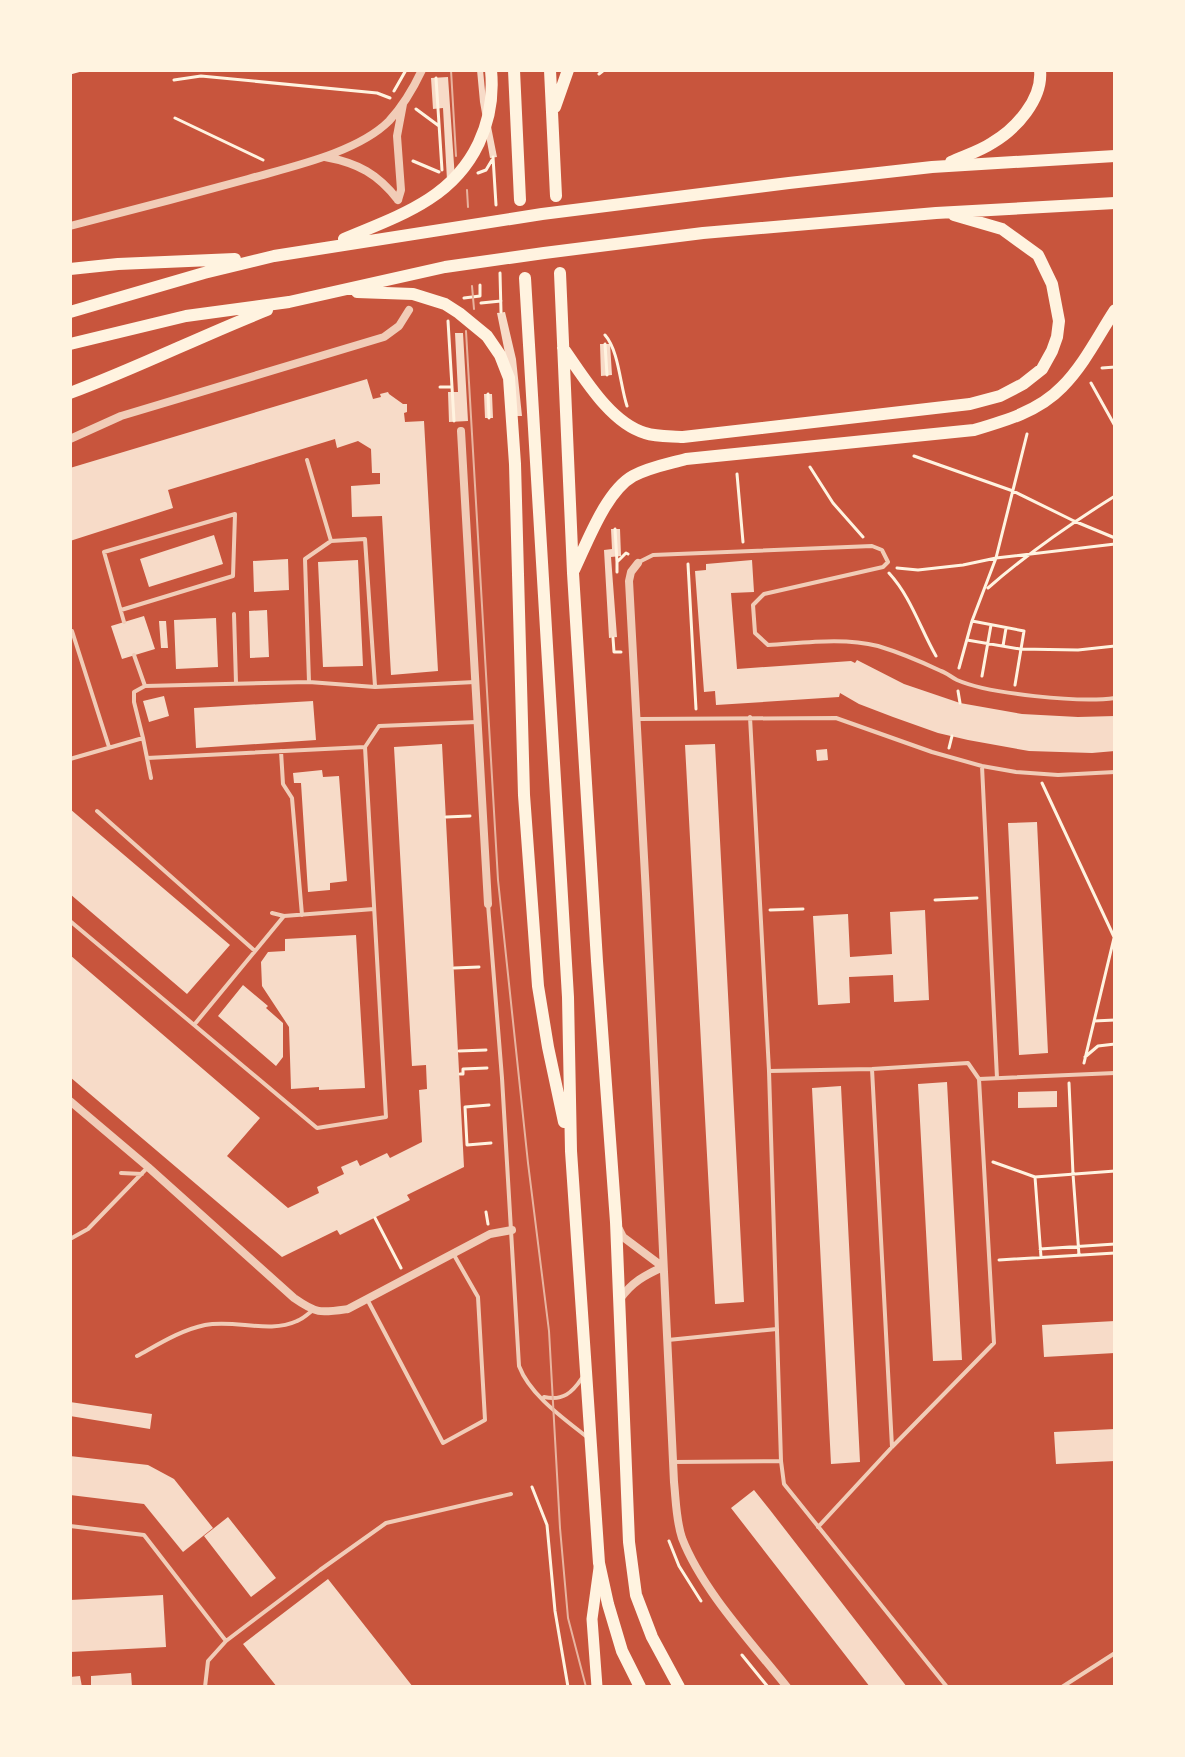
<svg xmlns="http://www.w3.org/2000/svg" width="1185" height="1757" font-family="'Exo 2',sans-serif">
<rect width="100%" height="100%" fill="#c8553d"/>
<path fill="#f7dbc8" d="M477,70H483L486,101L497,157L490,158L480,102Z
M448,77L455,179L447,180L443,108L433,109L431,78Z
M505,312L516,359L522,416H515L507,363L497,313Z
M455,333H463L468,421L449,422L448,392H458Z
M600,344H610L612,375L601,376Z
M367,379L373,399L381,397L380,394L388,392L389,394L403,404H407V412L404,413L405,422L424,421L438,671L391,675L382,516L352,517L351,486L380,484V473H372L371,449L358,441L337,448L335,439L168,490L173,508L70,541V468Z
M484,394H492L493,418H485Z
M611,529H620L621,556L611,557L617,637L609,638L604,550L612,549Z
M214,535L223,564L149,587L140,559Z
M288,559L289,590L254,592L253,561Z
M358,560L363,666L323,667L318,562Z
M752,560L754,592L731,593L737,669L851,661L855,663L857,660L904,684L960,703L1022,714L1078,717L1115,716V751L1092,753L1029,751L968,740L938,733L893,717L859,704L840,693L839,697L716,705L715,691L704,692L695,571L706,570V564Z
M267,610L269,657L250,658L249,611Z
M144,616L155,649L122,659L111,626Z
M216,618L218,667L176,669L174,620Z
M159,621H166L168,648H161Z
M164,696L169,716L149,722L143,701Z
M313,701L316,740L196,748L194,708Z
M442,744L464,1167L407,1195L410,1200L340,1235L337,1230L282,1257L70,1077V955L260,1118L227,1156L288,1208L319,1193L317,1187L344,1174L341,1167L357,1160L360,1166L387,1153L390,1158L422,1142L419,1090L427,1089L426,1065L412,1066L394,747Z
M715,744L744,1302L715,1304L685,745Z
M827,749L828,760L817,761L816,750Z
M322,770L323,777L339,776L347,881L330,883V890L308,892L301,783H294L293,773Z
M70,809L230,945L187,994L70,894Z
M1037,822L1048,1053L1019,1055L1008,823Z
M925,910L929,1000L894,1002L893,975L849,977L850,1003L818,1005L813,916L848,914L850,957L892,954L890,912Z
M356,935L365,1088L319,1090V1087L291,1089L289,1027L262,986L261,962L268,952L285,951V939Z
M243,985L268,1006L266,1008L283,1023V1057L276,1066L218,1016Z
M947,1082L962,1360L933,1361L918,1084Z
M841,1086L860,1462L831,1464L812,1088Z
M1057,1091V1107L1018,1108V1092Z
M1115,1321V1353L1044,1357L1042,1325Z
M70,1402L152,1414L150,1429L70,1416Z
M1115,1429V1461L1056,1464L1054,1432Z
M70,1456L148,1465L174,1479L213,1528L183,1552L144,1504L70,1495Z
M754,1490L770,1510L907,1687H870L731,1508Z
M228,1517L276,1578L251,1597L204,1536Z
M328,1579L413,1687H277L243,1644Z
M163,1595L166,1647L70,1652V1600Z
M131,1673L132,1687H91V1676Z
M80,1676L82,1687H70V1677Z"/>
<g fill="none" stroke-linecap="round" stroke-linejoin="round">
<path stroke="#fff3e0" stroke-width="3" d="M70,73L81,70
M599,74L604,70
M436,78L442,170
M174,80L201,76L377,93L390,98
M394,91L406,70
M416,109L439,126
M175,118L263,160
M493,157L496,205
M413,161L439,172
M478,173L486,170L492,160
M500,273L501,312
M464,298L480,296V285
M481,303L501,301
M605,335C619,351 620,385 627,406
M605,344L607,375
M1102,368L1115,367
M1091,383L1115,426
M440,387H452L448,321
M452,387L454,421
M488,394L489,418
M914,456L1013,491L1074,521L1115,538
M810,467L833,503L863,537
M737,474L743,542
M615,529L617,562
M688,564L696,709
M897,568L918,570L963,565L996,558L1115,544
M617,572V562L626,553L628,554
M889,573C911,597 920,628 936,656
M988,588C1028,553 1070,524 1115,496
M972,621L1024,631L1015,685
M613,638L614,652H621
M967,640L1020,649L1078,650L1115,646
M1003,646L1006,628
M959,668L972,621L996,558L1027,434
M982,676L991,625
M958,691L960,703
M949,748L952,736
M1042,783L1115,939
M446,817L470,816
M935,900L977,898
M770,910L803,909
M454,968L479,967
M1094,1021L1115,1020
M459,1051L486,1050
M1085,1057L1098,1046L1115,1044
M1084,1063L1114,938
M460,1074H463V1069L487,1068
M1069,1083L1073,1174L1079,1255
M489,1105L465,1107L467,1145L491,1143
M993,1162L1035,1177
M486,1212L488,1224
M375,1218L401,1268
M1040,1249L1115,1244
M1041,1257L1035,1177L1115,1171
M999,1260L1115,1253
M532,1487L547,1525L555,1611L568,1687
M669,1541L679,1566L701,1601
M742,1655L768,1687"/>
<path stroke="#f1ccb7" stroke-width="4" d="M307,460L331,541L305,559L309,682
M331,541L365,539L375,686
M639,562L653,555L872,546L882,550L888,562L883,567L764,594L753,605L755,633L768,645C803,643 843,637 878,646C898,652 922,662 941,671C947,673 951,677 957,680C989,694 1080,703 1115,698
M121,610L233,576L235,514L104,552L124,622
M234,614L236,683
M72,631L109,747
M134,655L145,686
M750,717L769,1071L781,1461
M639,719L836,718L932,752L982,766L1016,772L1058,775L1115,772
M143,738L151,778
M281,751L283,784L292,798L302,915
M147,758L365,747
M70,759L143,738L134,702V692L145,686L309,682L375,687L475,682
M982,766L997,1078
M97,811L255,951
M488,904L502,1078L519,1366C530,1395 563,1418 587,1437
M272,913L284,916
M70,921L317,1128L386,1117L365,747L379,726L477,722
M194,1025L284,916L374,909
M872,1069L892,1447
M769,1071L872,1069L968,1063L979,1079L1115,1073
M121,1173L142,1174
M70,1239L88,1229L148,1167
M367,1299L443,1443L485,1420L478,1297L454,1255
M668,1340L777,1329
M137,1356C159,1344 181,1330 205,1325C235,1319 269,1334 297,1321C303,1319 308,1314 313,1310
M544,1397C563,1401 572,1393 582,1378
M673,1462L781,1461L784,1484L947,1687
M70,1526L144,1535L226,1641
M818,1527L892,1447L994,1343L979,1079
M205,1687L208,1661L226,1641L320,1570L386,1523L511,1494
M1062,1687L1115,1653"/>
<path stroke="#f1ccb7" stroke-width="8" d="M325,157C358,163 378,174 398,200
M398,200L401,190L397,136L403,104
M70,226C129,211 189,195 248,179C290,167 357,153 389,121C402,107 414,87 422,70
M461,431L488,904
M70,439L121,416L384,337L399,326L409,310
M638,563L631,572L629,581L646,894L674,1482C676,1501 676,1520 682,1538C702,1590 752,1643 787,1687
M70,1101L148,1167L294,1298C317,1314 320,1313 348,1309L490,1234L512,1230
M619,1229L623,1237L663,1267
M620,1299C632,1282 645,1275 663,1267"/>
<path stroke="#fff3e0" stroke-width="11" d="M597,1687L592,1619L599,1568"/>
<path stroke="#fff3e0" stroke-width="12" d="M514,70L520,200
M550,70L556,196
M555,107L568,70
M951,162C964,156 980,151 992,143C1016,129 1043,99 1040,70
M344,239C372,227 403,216 429,199C474,170 496,122 491,70
M70,269L118,264L235,259
M560,273L573,573L597,961L616,1222L629,1542L636,1595L652,1637L679,1687
M525,278L568,997L571,1151L599,1563L608,1604L622,1651L640,1687
M357,292L413,294L445,304L459,313L487,336L500,355L509,378L515,464L524,795L538,986L548,1047L564,1122
M70,312L204,273L274,256L542,214L789,183L932,167L1115,156
M70,344L186,316L289,302L445,267L544,253L703,233L936,213L1115,203
M563,348C583,376 610,423 645,433C657,437 671,436 683,437L970,404L1000,396L1023,384L1042,369L1052,351L1057,337L1059,321L1052,284L1038,255L1002,229L954,215
M70,393C137,368 201,336 267,310
M574,570C587,543 606,491 633,476C650,467 668,464 686,459L974,430C1005,421 1039,411 1062,387C1084,365 1098,336 1115,310"/>
<path stroke="#e9b49f" stroke-width="2" d="M451,70L456,156
M467,190L468,207
M472,286L474,309
M466,331L498,880L528,1163L549,1331L560,1528L568,1618L586,1687"/>
</g>
<rect width="1185" height="1757" fill="none" stroke="#fff3e0" stroke-width="144"/>
</svg>
